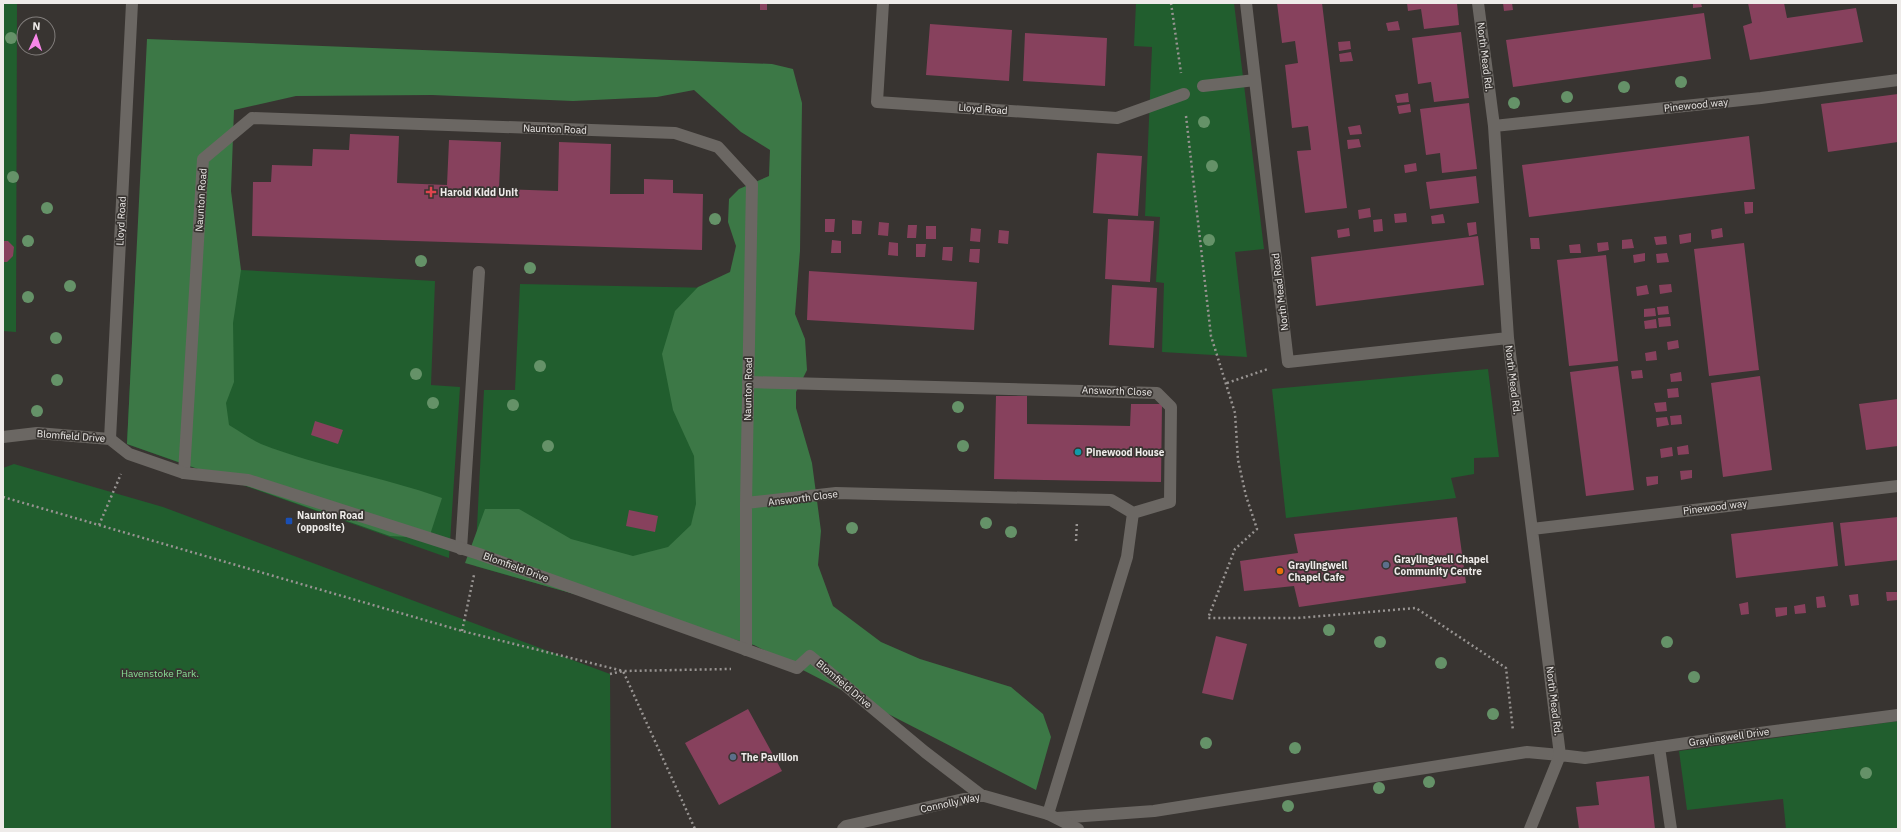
<svg xmlns="http://www.w3.org/2000/svg" width="1901" height="832" font-family="'IBM Plex Sans',sans-serif">
<rect width="100%" height="100%" fill="#383431"/>
<path fill="#215e2e" d="M3,3H17L16,332L3,331Z
M1136,3H1234L1264,249L1235,252L1247,357L1162,352L1164,283L1156,282L1160,217L1145,216L1152,47L1134,46Z
M136,261L241,270L435,281L431,385L460,387L449,558L127,444Z
M520,284L766,289L754,645L475,566L484,390H515Z
M1488,369L1499,457L1474,458V474L1451,478L1456,498L1286,518L1272,389Z
M14,464L163,507L610,674L611,829H3V468Z
M1898,721V829H1786L1783,799L1687,810L1679,751Z"/>
<path fill="#3c7846" d="M147,39L772,64L793,69L802,103L800,251L795,314L805,339L807,370L796,392V408L812,463L821,531L818,565L833,606L881,642L920,659L1011,687L1043,714L1051,737L1036,790L754,645L465,563L485,509H519L571,539L633,556L668,547L691,525L696,504L694,456L673,410L662,354L675,311L698,287L730,272L736,246L728,222L729,199L739,189L769,176L770,150L741,132L694,90L657,97L573,101L432,95L296,96L234,110L231,191L241,270L233,323L234,382L226,403L229,425C239,431 250,439 261,444C320,467 383,477 442,498L429,538L390,536L127,444Z"/>
<path fill="#87415d" d="M760,3H767V10H760Z
M1277,3H1322L1347,208L1305,213L1297,151L1311,150L1308,126L1292,128L1285,65L1298,63L1295,41L1282,43Z
M1407,3H1457L1459,25L1424,29L1421,9L1408,11Z
M1503,3H1512L1513,10L1504,11Z
M1693,3H1701L1702,7L1693,8Z
M1748,3H1784L1787,18L1856,8L1863,42L1750,60L1743,26L1752,23Z
M1704,13L1711,59L1513,87L1506,40Z
M1398,21L1400,30L1388,31L1386,23Z
M930,24L1012,30L1009,81L926,75Z
M1461,32L1469,98L1434,102L1431,82L1418,84L1412,38Z
M1025,33L1107,38L1105,86L1023,81Z
M1350,41L1351,49L1339,51L1338,42Z
M1351,52L1353,61L1340,62L1339,54Z
M1408,93L1409,102L1397,103L1395,95Z
M1898,94V142L1828,152L1821,104Z
M1469,103L1477,169L1442,173L1440,153L1426,155L1420,109Z
M1410,104L1411,112L1399,114L1397,106Z
M1360,125L1362,134L1350,135L1348,127Z
M350,134L399,136L397,183L447,185L449,140L501,142L499,189L558,191L559,142L611,144L610,194H644V179L673,180V193L703,194L702,250L252,236L253,182H271L272,165L312,166L313,149L349,150Z
M1749,136L1755,189L1529,217L1522,165Z
M1359,139L1361,147L1348,149L1347,140Z
M1097,153L1142,156L1138,216L1093,213Z
M1416,163L1417,171L1405,173L1404,165Z
M1476,176L1479,203L1430,209L1426,182Z
M1744,202H1753V213L1745,214Z
M1370,208L1371,217L1359,219L1358,210Z
M1406,213L1407,222L1395,223L1394,214Z
M1443,214L1445,223L1432,224L1431,216Z
M825,219H835L834,232H825Z
M1108,219L1154,221L1150,282L1105,279Z
M1382,219L1383,231L1374,232L1373,220Z
M852,220L862,221L861,234H852Z
M879,222L889,223L888,236L878,235Z
M1476,222L1477,234L1469,236L1467,223Z
M908,225H917L916,238H907Z
M926,226H936V239H926Z
M971,228L981,229L980,242L970,241Z
M1349,228L1350,236L1338,238L1337,230Z
M1722,228L1723,237L1712,239L1711,230Z
M999,230L1009,231L1008,244L998,243Z
M1691,233V242L1680,244L1679,235Z
M1478,236L1484,285L1316,306L1311,257Z
M1666,236L1667,244L1656,245L1654,237Z
M1530,238H1539L1540,249H1531Z
M1632,239L1634,248L1622,249V240Z
M832,240L841,241V253H831Z
M3,241H8L14,247L13,256L7,262H3Z
M889,242L898,243V256L888,255Z
M1608,242L1609,250L1598,252L1597,243Z
M1744,243L1759,370L1709,376L1694,249Z
M916,244H926L925,257H916Z
M1580,244L1581,253H1570L1569,245Z
M943,247H953L952,261L942,260Z
M970,249H980L979,263L969,262Z
M1645,253V261L1634,263L1633,255Z
M1667,253L1669,262L1657,263L1656,254Z
M1606,255L1618,361L1569,366L1557,260Z
M809,271L977,282L974,330L807,320Z
M1671,284L1672,292L1660,294L1659,285Z
M1112,285L1157,288L1154,348L1109,345Z
M1647,285L1649,294L1637,296L1636,287Z
M1668,306L1669,314L1658,315L1657,307Z
M1655,308L1656,316L1644,317V309Z
M1670,317L1671,326L1659,327L1658,318Z
M1656,319L1657,328L1645,329L1644,321Z
M1678,340L1679,348L1668,350L1667,342Z
M1656,351L1657,360L1646,361L1645,353Z
M1618,366L1634,490L1586,496L1570,372Z
M1642,370L1643,378L1632,379L1631,371Z
M1681,372L1682,381L1671,382L1670,374Z
M1760,376L1772,470L1723,477L1711,383Z
M1678,388L1679,397L1668,398L1667,389Z
M996,396H1027V424L1130,426L1131,404H1162L1161,482L994,479Z
M1898,399V446L1866,450L1859,404Z
M1666,402L1667,411L1656,412L1654,403Z
M1681,415L1682,424L1671,425L1670,416Z
M1667,417L1669,425L1657,427L1656,418Z
M315,421L343,430L338,444L311,435Z
M1688,445L1689,454L1678,455L1677,447Z
M1672,447L1673,456L1661,458L1660,449Z
M1692,470V478L1681,480L1680,471Z
M1658,476V484L1647,486L1646,477Z
M629,510L658,516L655,532L626,526Z
M1457,517L1466,583L1299,607L1294,586L1244,591L1240,561L1298,553L1294,534Z
M1898,517V560L1845,566L1840,523Z
M1833,522L1838,566L1736,578L1731,534Z
M1886,592H1897L1898,600L1887,601Z
M1858,594L1859,605L1851,606L1849,595Z
M1824,596L1826,607L1817,608L1816,597Z
M1748,602L1749,614L1741,615L1739,604Z
M1805,604L1806,613L1795,614L1794,606Z
M1787,607V615L1776,617L1775,608Z
M1216,636L1247,644L1233,700L1202,693Z
M748,709L782,771L719,805L685,743Z
M1649,776L1655,829H1579L1576,807L1599,805L1596,782Z"/>
<g fill="none" stroke-linecap="round" stroke-linejoin="round">
<path stroke="#989492" stroke-width="2.5" stroke-dasharray="2 3" stroke-linecap="butt" d="M1171,3L1181,73
M1186,116L1211,336L1235,413L1238,460L1246,496L1257,529L1235,549L1208,618H1298L1416,608L1506,668L1513,731
M1227,383L1268,369
M3,497L462,631L623,671L695,829
M99,525L121,474
M1076,541L1077,521
M462,631L474,575
M610,674L623,671L731,669"/>
<path stroke="#6b6763" stroke-width="12" d="M184,473L203,159L252,118L675,133L718,147L752,184L746,503V650
M746,503L836,493L1111,500L1133,513L1170,502L1171,407L1157,393L748,382
M461,549L479,272
M1659,747L1671,829
M1048,814L1127,557L1133,513
M1057,818L1154,811L1527,752L1560,755"/>
<path stroke="#6b6763" stroke-width="12" d="M883,3L877,102L1117,118L1184,94
M1246,3L1288,362L1508,338
M1478,3L1494,126L1508,338L1560,755L1530,829
M1203,86L1255,80
M1494,126L1761,98L1898,80
M3,437L37,433L110,439L129,454L184,473L248,480L479,554L797,668L810,656L925,752L981,795
M110,439L132,3
M1532,529L1898,486
M1560,755L1585,758L1714,739L1898,715
M843,829L846,826L981,795L1048,814L1078,829"/>
</g>
<g fill="#659268">
<circle cx="11" cy="38" r="6"/>
<circle cx="1681" cy="82" r="6"/>
<circle cx="1624" cy="87" r="6"/>
<circle cx="1567" cy="97" r="6"/>
<circle cx="1514" cy="103" r="6"/>
<circle cx="1204" cy="122" r="6"/>
<circle cx="1212" cy="166" r="6"/>
<circle cx="13" cy="177" r="6"/>
<circle cx="47" cy="208" r="6"/>
<circle cx="715" cy="219" r="6"/>
<circle cx="1209" cy="240" r="6"/>
<circle cx="28" cy="241" r="6"/>
<circle cx="421" cy="261" r="6"/>
<circle cx="530" cy="268" r="6"/>
<circle cx="70" cy="286" r="6"/>
<circle cx="28" cy="297" r="6"/>
<circle cx="56" cy="338" r="6"/>
<circle cx="540" cy="366" r="6"/>
<circle cx="416" cy="374" r="6"/>
<circle cx="57" cy="380" r="6"/>
<circle cx="433" cy="403" r="6"/>
<circle cx="513" cy="405" r="6"/>
<circle cx="958" cy="407" r="6"/>
<circle cx="37" cy="411" r="6"/>
<circle cx="548" cy="446" r="6"/>
<circle cx="963" cy="446" r="6"/>
<circle cx="986" cy="523" r="6"/>
<circle cx="852" cy="528" r="6"/>
<circle cx="1011" cy="532" r="6"/>
<circle cx="1329" cy="630" r="6"/>
<circle cx="1380" cy="642" r="6"/>
<circle cx="1667" cy="642" r="6"/>
<circle cx="1441" cy="663" r="6"/>
<circle cx="1694" cy="677" r="6"/>
<circle cx="1493" cy="714" r="6"/>
<circle cx="1206" cy="743" r="6"/>
<circle cx="1295" cy="748" r="6"/>
<circle cx="1866" cy="773" r="6"/>
<circle cx="1429" cy="782" r="6"/>
<circle cx="1379" cy="788" r="6"/>
<circle cx="1288" cy="806" r="6"/>
</g>
<path fill="#e0444e" stroke="#383431" stroke-width="1.5" d="M429 186h4v4h4v4h-4v4h-4v-4h-4v-4h4z"/>
<circle fill="#0f9aa8" stroke="#383431" stroke-width="1.5" cx="1078" cy="452" r="4"/>
<rect fill="#1a4fb4" stroke="#383431" stroke-width="1.5" x="285" y="517" width="8" height="8" rx="2"/>
<g fill="#5c6f8a" stroke="#383431" stroke-width="1.5">
<circle cx="1386" cy="565" r="4"/>
<circle cx="733" cy="757" r="4"/>
</g>
<circle fill="#e8710a" stroke="#383431" stroke-width="1.5" cx="1280" cy="571" r="4"/>
<g text-anchor="middle" dominant-baseline="central" stroke-width="3.5" stroke-linejoin="round" paint-order="stroke">
<g font-size="10" fill="#eeebe9" stroke="#383431">
<text transform="translate(1485 57) rotate(83)">North Mead Rd.</text>
<text transform="translate(1696 105) rotate(-6)">Pinewood way</text>
<text transform="translate(983 109) rotate(4)">Lloyd Road</text>
<text transform="translate(555 129) rotate(2)">Naunton Road</text>
<text transform="translate(201 200) rotate(-86)">Naunton Road</text>
<text transform="translate(121 221) rotate(-87)">Lloyd Road</text>
<text transform="translate(1280 292) rotate(-97)">North Mead Road</text>
<text transform="translate(1513 380) rotate(83)">North Mead Rd.</text>
<text transform="translate(748 389) rotate(-89)">Naunton Road</text>
<text transform="translate(1117 391) rotate(2)">Answorth Close</text>
<text transform="translate(71 436) rotate(4)">Blomfield Drive</text>
<text transform="translate(803 498) rotate(-7)">Answorth Close</text>
<text transform="translate(1715 507) rotate(-7)">Pinewood way</text>
<text transform="translate(516 567) rotate(20)">Blomfield Drive</text>
<text transform="translate(844 684) rotate(40)">Blomfield Drive</text>
<text transform="translate(1554 701) rotate(83)">North Mead Rd.</text>
<text transform="translate(1729 737) rotate(-8)">Graylingwell Drive</text>
<text transform="translate(950 803) rotate(-12)">Connolly Way</text>
</g>
<g font-size="10" font-weight="bold" fill="#eeebe9" stroke="#383431" text-anchor="start">
<text x="440" y="192">Harold Kidd Unit</text>
<text x="1086" y="452">Pinewood House</text>
<text x="297" y="515">Naunton Road<tspan x="297" dy="12">(opposite)</tspan></text>
<text x="1394" y="559">Graylingwell Chapel<tspan x="1394" dy="12">Community Centre</tspan></text>
<text x="1288" y="565">Graylingwell<tspan x="1288" dy="12">Chapel Cafe</tspan></text>
<text x="741" y="757">The Pavilion</text>
</g>
<g font-size="10" fill="#89de95" stroke="#383431">
<text x="160" y="673">Havenstoke Park.</text>
</g>
</g>
<rect width="1901" height="832" fill="none" stroke="#eeebe9" stroke-width="8"/>
<g transform="translate(36 36) rotate(3)"><circle r="19" fill="#383431" stroke="#817d7b"/>
<path d="M0-3L7 15L0 10L-7 15Z" fill="#f987e9"/>
<text y="-6" font-size="11" font-weight="bold" text-anchor="middle" fill="#eeebe9">N</text>
</g>
</svg>
